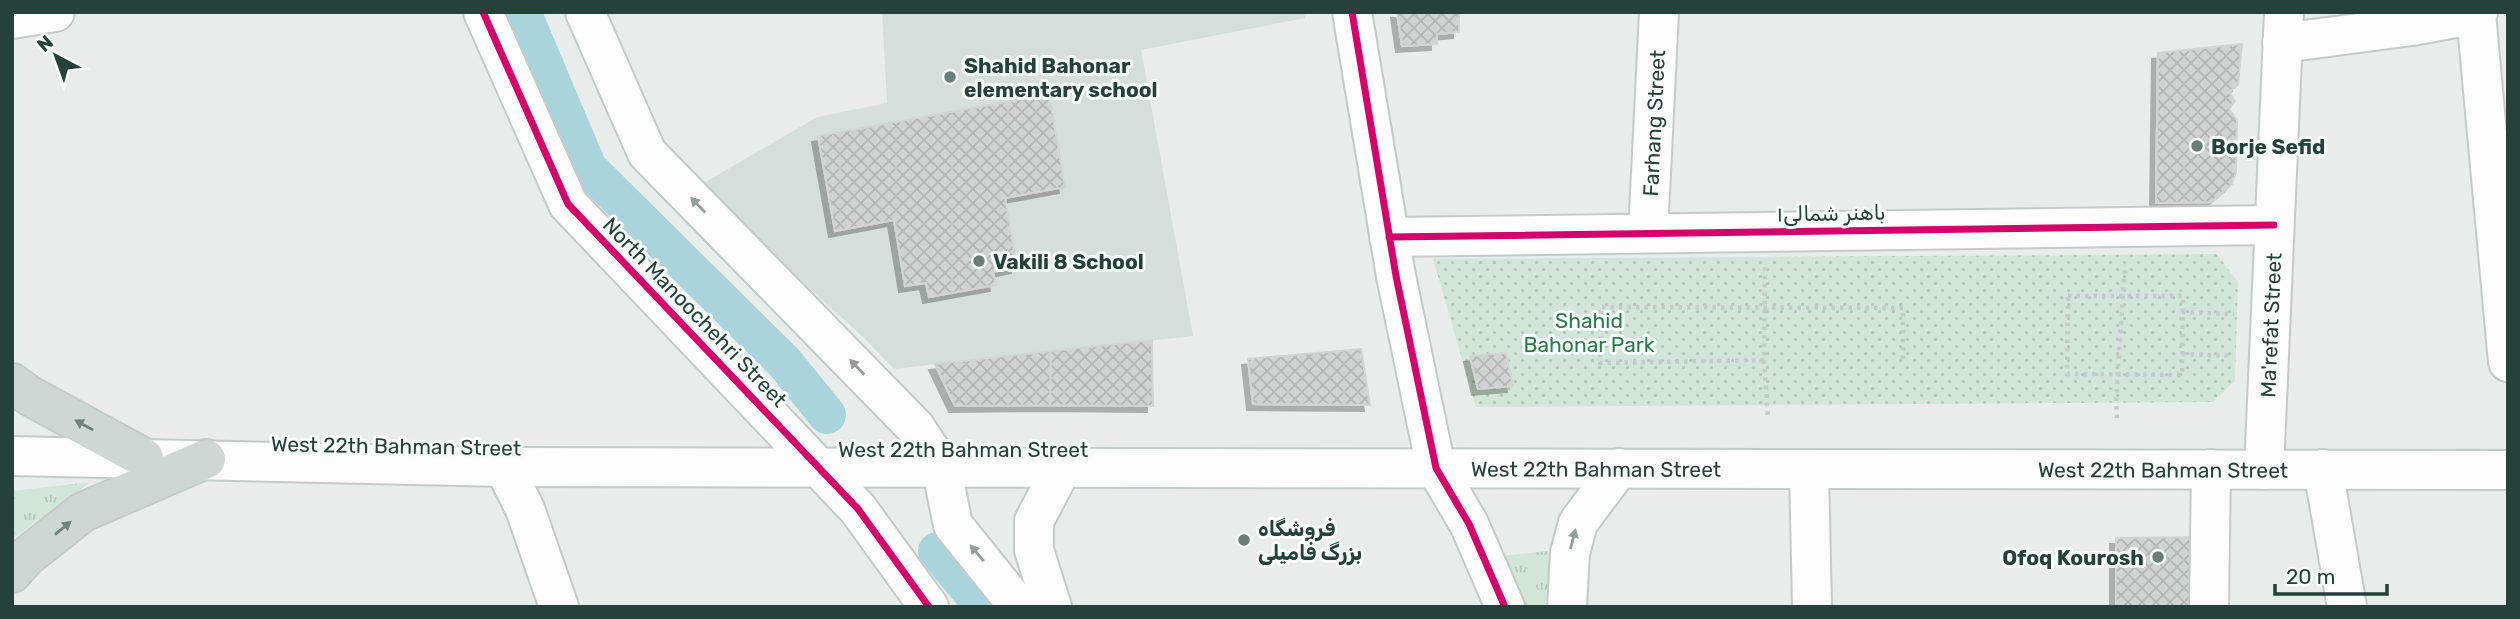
<svg xmlns="http://www.w3.org/2000/svg" width="2520" height="619" font-family="Rubik,'Noto Sans Arabic',sans-serif">
<defs>
<pattern id="grass-tufts" width="24" height="20" patternUnits="userSpaceOnUse" patternTransform="scale(1.75)"><rect width="24" height="20" fill="#d1e6d8"/><path d="M3 7l-1-3M5 7V3M7 7l1-3M15 17l-1-3M17 17v-4M19 17l1-3" fill="none" stroke="#b3c6ba"/></pattern>
<pattern id="park-dots" width="8" height="8" patternUnits="userSpaceOnUse" patternTransform="scale(1.75)"><rect width="8" height="8" fill="#d1e6d8"/><path d="M2 2h.1M6 6h.1" fill="none" stroke="#b3c6ba" stroke-width="1.8" stroke-linecap="round"/></pattern>
<pattern id="building-cross-hatch" width="8" height="8" patternUnits="userSpaceOnUse" patternTransform="scale(1.75)"><rect width="8" height="8" fill="#cfd4d2"/><path d="M0 0l8 8M0 8l8-8" fill="none" stroke="#b2b7b5"/></pattern>
<filter id="shadow"><feDropShadow dx="-6" dy="6" stdDeviation="0" flood-color="#0004"/></filter>
</defs>
<rect width="100%" height="100%" fill="#e8edeb"/>
<path fill="#d6dedb" d="M882,12H1304L1305,18L1141,50L1193,336L894,369L863,337L697,187L817,117L887,103Z"/>
<path fill="url(#grass-tufts)" d="M91,482L12,539V491Z
M1548,551L1553,607H1527L1498,556Z"/>
<path fill="url(#park-dots)" d="M2217,254L2238,282L2235,381L2213,402L1476,407L1433,259Z"/>
<g fill="none" stroke-linecap="round" stroke-linejoin="round">
<path stroke="#a9d4db" stroke-width="38" d="M522,12L588,168L785,363L827,415
M937,551L984,607"/>
</g>
<path fill="url(#building-cross-hatch)" stroke="#d1d6d4" stroke-width="2" filter="url(#shadow)" d="M1397,12H1459V32L1437,34V44L1402,46Z
M2242,44L2238,85L2229,92L2235,101L2229,109L2237,120L2236,172L2232,184L2211,202L2156,203L2158,53Z
M1049,94L1065,187L1005,198L1017,267L993,272L996,285L929,297L926,283L905,286L894,220L835,231L818,136Z
M1152,340L1153,406L1050,405L1051,351Z
M1361,349L1370,405L1253,404L1248,359Z
M1051,351L1050,405L955,406L935,364Z
M1506,353L1513,386L1478,389L1470,356Z
M2192,537V607H2116V538Z"/>
<g fill="none" stroke-linecap="round" stroke-linejoin="round">
<g stroke="#c5cac8" stroke-width="42">
<g id="street">
<path d="M2478,12L2476,14L2508,362"/>
<path d="M12,19L55,12"/>
<path d="M2282,43L2412,26L2476,14"/>
<path id="s1" d="M1648,233L1659,12"/>
<path d="M1389,237L2274,225"/>
<path d="M504,467L525,509L559,607"/>
<path d="M1809,469L1812,607"/>
<path d="M2323,469L2347,607"/>
<path id="s2" d="M2264,470L2284,12"/>
<path d="M2209,607L2211,469"/>
</g>
</g>
<g stroke="#c3cbc8" stroke-width="42">
<g id="secondary">
<path d="M483,12L568,204L858,509L929,607"/>
<path d="M585,12L647,153L915,427L941,466L953,525L1019,607"/>
<path d="M1352,12L1396,276L1436,468L1469,524L1505,607"/>
<path id="s3" d="M12,456L504,467L2508,470"/>
<path d="M1052,607L1034,550V521L1063,466"/>
<path d="M1567,607L1570,553L1578,523L1619,468"/>
</g>
</g>
<g stroke="#c3ccc9" stroke-width="42">
<path id="primary" d="M12,383L30,396L144,458
M12,573L26,557L83,512L206,459"/>
</g>
<path stroke="#c3ccca" stroke-width="4.5" stroke-dasharray="3.5 5" stroke-linecap="butt" d="M1765,267L1764,360L1768,418
M2068,296H2183L2182,375L2067,374Z
M2182,312L2234,314
M2182,354L2233,356
M1764,360L1600,363L1601,307L1903,308V362
M2117,418L2116,402L2125,265"/>
<use href="#street" stroke="#fcfcfc" stroke-width="38"/>
<use href="#secondary" stroke="#fcfcfc" stroke-width="38"/>
<use href="#primary" stroke="#cfd7d5" stroke-width="38"/>
<g stroke="#f7fbf9" stroke-width="11">
<path id="cycleway" d="M483,12L568,204L858,509L929,607
M1352,12L1396,276L1436,468L1469,524L1505,607
M1389,237L2274,225"/>
</g>
<use href="#cycleway" stroke="#d6006c" stroke-width="7"/>
</g>
<defs><path id="oneway-solid" d="M-6-.8H1V-3.2L6.5 0L1 3.2V.8H-6Z" transform="scale(1.75)"/></defs>
<g fill="#909f9b">
<use href="#oneway-solid" transform="translate(698 205) rotate(-134)"/>
<use href="#oneway-solid" transform="translate(857 367) rotate(-134)"/>
<use href="#oneway-solid" transform="translate(1573 539) rotate(-76)"/>
<use href="#oneway-solid" transform="translate(977 553) rotate(-130)"/>
</g>
<g fill="#718580">
<use href="#oneway-solid" transform="translate(84 425) rotate(-151)"/>
<use href="#oneway-solid" transform="translate(63 528) rotate(-39)"/>
</g>
<g fill="#697e78" stroke="#f7fbf9" stroke-width="2.5">
<circle cx="950" cy="77" r="7"/>
<circle cx="2197" cy="146" r="7"/>
<circle cx="979" cy="261" r="7"/>
<circle cx="1244" cy="540" r="7"/>
<circle cx="2158" cy="557" r="7"/>
</g>
<g text-anchor="middle" dominant-baseline="central" stroke-width="6" stroke-linejoin="round" paint-order="stroke">
<g font-size="21" font-weight="bold" fill="#24423a" stroke="#f7fbf9" text-anchor="start">
<text x="964" y="65">Shahid Bahonar<tspan x="964" dy="24">elementary school</tspan></text>
<text x="2211" y="146">Borje Sefid</text>
<text x="993" y="261">Vakili 8 School</text>
<text x="1258" y="528">فروشگاه<tspan x="1258" dy="24">بزرگ فامیلی</tspan></text>
<text x="2144" y="557" text-anchor="end">Ofoq Kourosh</text>
</g>
<g font-size="21" fill="#24423a" stroke="#f7fbf9">
<text stroke="none"><textPath href="#s1" startOffset="110">Farhang Street</textPath></text>
<text transform="translate(1831 213) rotate(-1)">باهنر شمالی۱</text>
<text transform="translate(695 312) rotate(46)">North Manoochehri Street</text>
<text stroke="none"><textPath href="#s2" startOffset="145">Ma'refat Street</textPath></text>
<text transform="translate(396 446) rotate(1)">West 22th Bahman Street</text>
<text x="963" y="449">West 22th Bahman Street</text>
<text stroke="none"><textPath href="#s3" startOffset="1584">West 22th Bahman Street</textPath></text>
<text stroke="none"><textPath href="#s3" startOffset="2151">West 22th Bahman Street</textPath></text>
</g>
<g font-size="21" fill="#2d7a4b" stroke="#f7fbf9">
<text x="1589" y="320">Shahid<tspan x="1589" dy="24">Bahonar Park</tspan></text>
</g>
</g>
<rect width="2520" height="619" fill="none" stroke="#24423a" stroke-width="28"/>
<g transform="translate(56 56) rotate(319)" stroke="#f7fbf9" stroke-width="5" paint-order="stroke">
<path d="M0-5L12 26L0 18L-12 26Z" fill="#24423a"/>
<text y="-10" font-size="19" font-weight="bold" text-anchor="middle" fill="#24423a">N</text>
</g>
<path d="M2275 584v10h112v-10" fill="none" stroke="#24423a" stroke-width="3.5"/>
<text x="2286" y="584" font-size="21" fill="#24423a" stroke="#f7fbf9" stroke-width="5" paint-order="stroke">20 m</text>
</svg>
